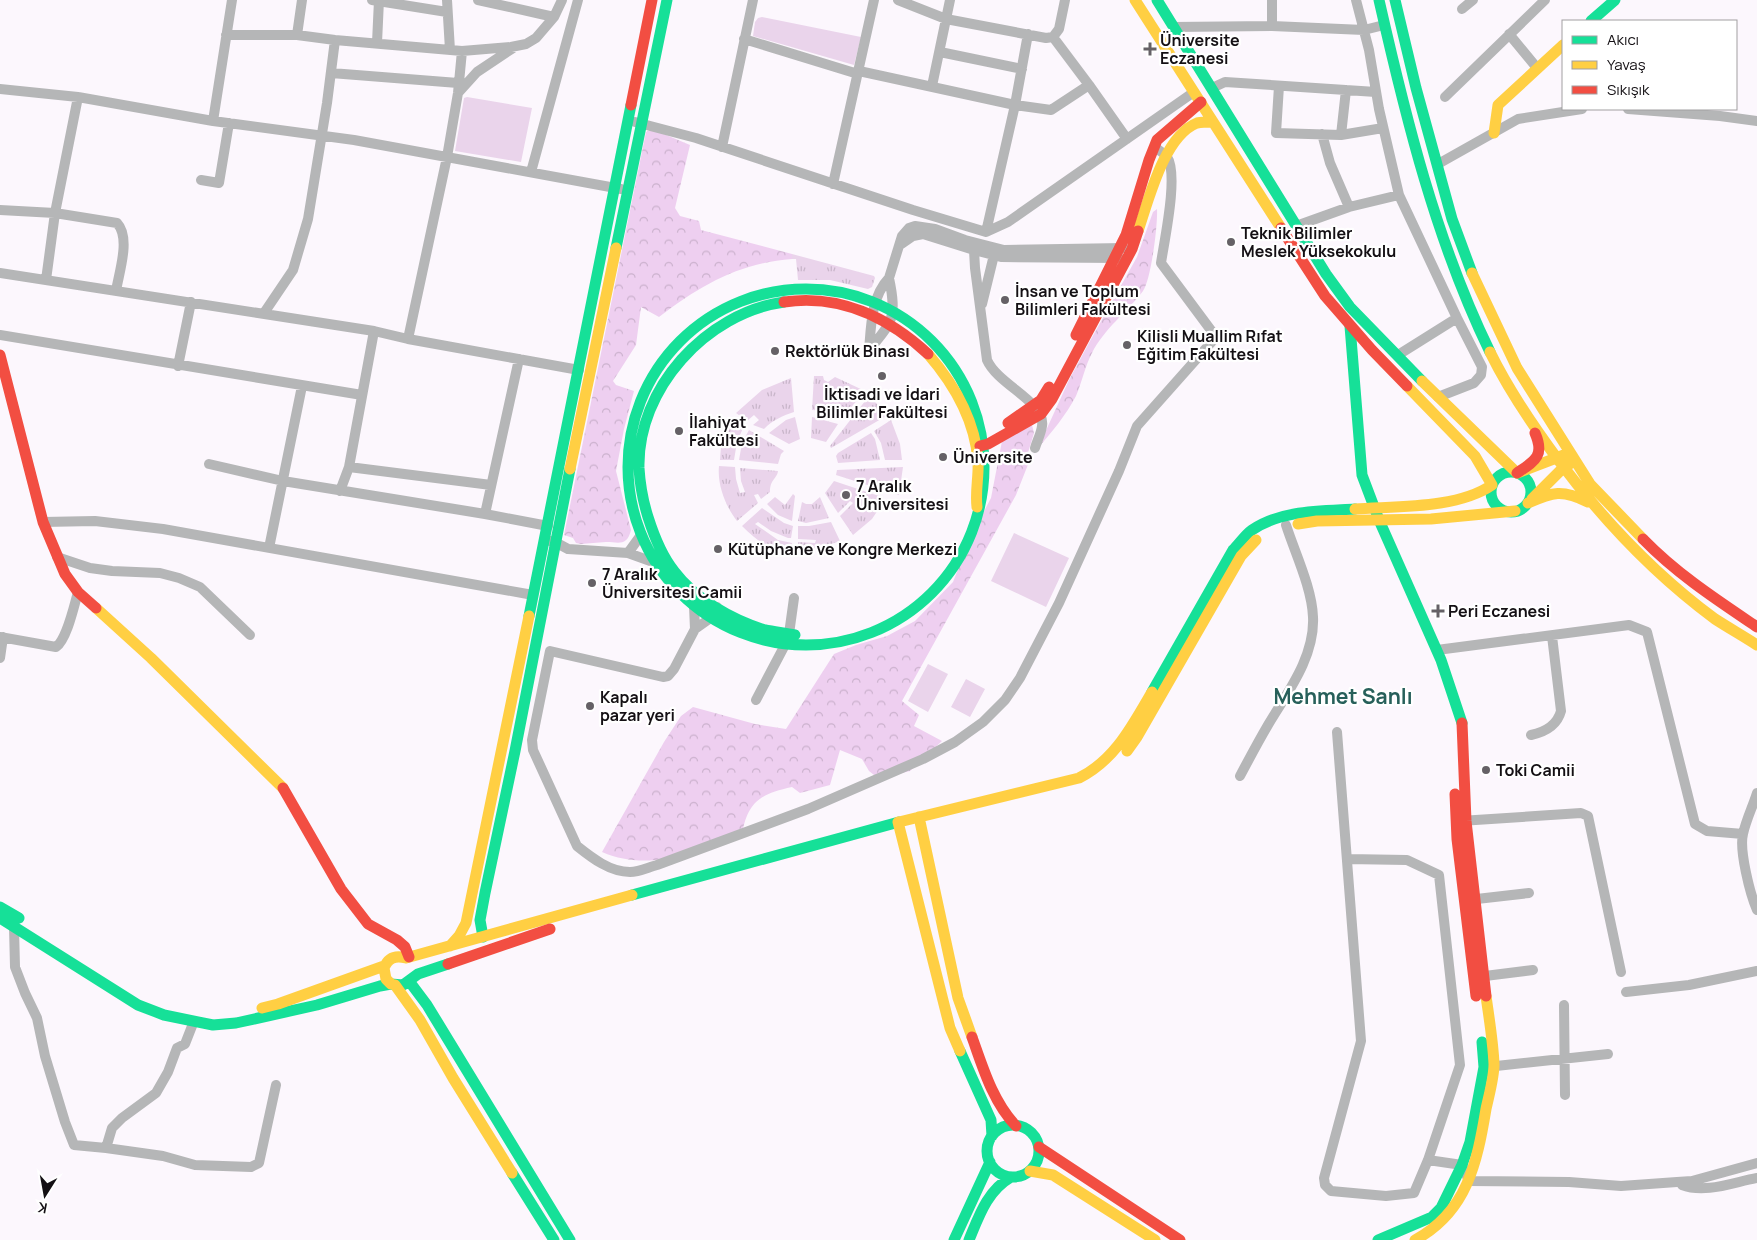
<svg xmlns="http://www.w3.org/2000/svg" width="1757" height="1240" font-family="Manrope,sans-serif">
<defs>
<pattern id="grass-tufts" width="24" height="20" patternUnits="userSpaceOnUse" patternTransform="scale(1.25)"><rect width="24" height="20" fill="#ead4eb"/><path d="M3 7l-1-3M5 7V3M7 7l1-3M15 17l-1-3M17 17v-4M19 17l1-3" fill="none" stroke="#c8b5c9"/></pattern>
<pattern id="forest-crowns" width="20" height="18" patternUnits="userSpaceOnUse" patternTransform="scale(1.25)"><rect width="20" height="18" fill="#eecff0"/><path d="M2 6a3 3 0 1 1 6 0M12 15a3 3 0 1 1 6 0" fill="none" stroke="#cbb1cd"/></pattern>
</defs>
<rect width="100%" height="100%" fill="#fcf7fd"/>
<path fill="url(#grass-tufts)" d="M792,254L874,276L875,278L872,287L868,289L830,280H798L796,259H792Z
M814,376H823L824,380L828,382L835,377L865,391L842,418L825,411L812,410Z
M791,378L794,412C782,416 773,420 764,429L753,425L759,420L754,415L747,421L736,413L762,390Z
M869,396L888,415L831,448L830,446Z
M795,417L800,439L789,444L769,433L786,420Z
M812,417L838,424L826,442L811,438Z
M730,420L743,428L737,442L734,460H720L721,446Z
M891,420L900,444L902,460H885L881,443L874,431Z
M749,430L784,451L781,454L778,464L739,460L742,443Z
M871,433L875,439L880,460L838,463L836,456L838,453Z
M719,466L735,467L736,479L740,493L745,492L741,481L740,468L778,471C777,479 770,479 770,492L761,499L758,494L754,495L758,503L737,521C726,507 717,485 719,466Z
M903,467L899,495L836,475L837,470Z
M834,481L882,497L884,501L872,519L853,535L840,516L853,503L850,501L838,513L825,493Z
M793,494L795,496L792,521L778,515L767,504L775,497L785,505Z
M820,497L829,518L806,523L798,521L802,502L806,504H812Z
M762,508L784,523L793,526L791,538H788L771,531L758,522L755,524L778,540L792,543V554C769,549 758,542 742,526Z
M831,522L840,541L819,548L798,550V542L815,543L816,540L798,539V526H809Z"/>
<path fill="url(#forest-crowns)" d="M652,129L690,145L675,208L680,216L699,221L701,230L792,254V259C739,263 701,285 659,317L641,307L636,345L613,381L616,385L634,391L624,429L616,471L631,530C627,547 618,542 606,542C597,543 589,543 581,544L576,543L573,538L564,535L646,132Z
M1157,209C1158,224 1151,280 1143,291C1127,312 1104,329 1092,353C1085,366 1082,382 1076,396C1066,415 1052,432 1038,448L1069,380L1090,341L1137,257L1153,212Z
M1032,425L1034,433L1027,456L1029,462L1016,495L902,701L919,715L914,726L942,741L910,771L879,779L869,771L862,759L840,750L830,785L800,793L792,787C761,794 748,801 742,834C695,851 651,873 602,852L664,742L681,716L693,707L755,724L786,729L834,654L856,645L887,636L915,621L953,582L971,536L991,498L1002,441Z"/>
<path fill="#ead4eb" d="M762,17L861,37L854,65L753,36L755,22L758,18Z
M467,97L532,108L521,162L455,151L464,98Z
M1014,533L1069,558L1046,607L991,581Z
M928,664L948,674L928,712L908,701Z
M966,679L985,689L970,717L951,707Z"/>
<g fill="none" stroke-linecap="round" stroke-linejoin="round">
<path stroke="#b5b6b7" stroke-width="10" d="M372,0L447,12
M447,0L450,50
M478,0L554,17
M898,0L946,19L1046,38L1053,37L1059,29L1065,0
M1356,0L1369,50L1379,109L1399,195L1457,318L1482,367L1481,375L1474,383L1438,397
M1462,9L1473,0
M1272,26V0
M1173,27L1272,26L1364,30L1384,25
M1509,34L1537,68
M226,35H297L335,40L462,51L511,47L526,44L536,38L554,17L562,0
M297,35L302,0
M1053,37L1089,85
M744,39L858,74
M377,43L379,0
M940,52L1022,69
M859,71L1015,105L1028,34
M331,73L458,83
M932,86L950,0
M1279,86L1276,133L1341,135L1383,128
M1212,88L1225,82L1376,92
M0,89L78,97L213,121L354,140L621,189
M458,93L477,72L513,48
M1445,97L1545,0
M1628,109L1720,116L1757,121
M213,121L232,0
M635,122L696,138L913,210L986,232L1008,222L1194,92
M1322,134L1330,163L1349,207
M1341,135L1346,90
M722,147L753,0
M1438,164L1518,119L1582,109
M531,172L578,0
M201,180L219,183L229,123
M833,184L874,0
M0,210L55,213L117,223C131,238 119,272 116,291
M1296,226L1349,207L1399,195
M986,232L1015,105L1051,110L1089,85L1127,139
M900,245L913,236L923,234L974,250L1001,257L1119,258
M974,250L975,268L987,360C998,385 1046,402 1042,426C1041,434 1037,441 1035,448
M0,273L374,331L408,339L579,370
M889,278L902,236L909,228L915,226L935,229L965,240L1004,250L1124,248
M889,278C892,292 896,313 888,325C883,334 875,342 869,351C871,326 871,297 889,278Z
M46,280L55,213L78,97
M982,304L994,255
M264,313L293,270L308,219L327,103L335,40
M0,335L362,395
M408,339L447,157L458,93L462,51
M1398,355L1457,318
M178,366L191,302
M209,464L283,481L485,514L548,526
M349,467L491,485
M340,491L349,467L374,331
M485,514L519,359
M43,522L95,521L163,529L533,595
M641,535L628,553L653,562
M550,541L555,542L568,549L628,553
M269,548L302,386
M57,557L90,568L112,571L160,573L179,578L200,587L250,635
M701,597L694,606L695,629L712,617L717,607
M695,629L674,669L668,676L663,677L550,651L532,740L533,750L577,846C592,858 610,872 630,872C639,872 649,867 657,865L808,809L923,759L955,742L983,722L1005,700L1020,678L1059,603L1119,471L1137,426L1216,337L1161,263C1164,242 1179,174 1167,157C1164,153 1158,150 1155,147
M0,637L56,647C67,639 74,606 78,592
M1437,650L1629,625L1647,632L1695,824L1707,831L1743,834
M0,658L3,637
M756,700L786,643L789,634L794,598
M1337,732L1361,1041L1324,1178L1325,1185L1331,1191L1386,1196L1414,1193L1428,1160L1460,1065L1439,875L1407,860L1347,859
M1531,735C1545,732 1557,726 1561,711L1552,636
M1240,776C1249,759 1258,742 1268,725C1287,693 1315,657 1313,617C1312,588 1295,553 1286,525
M1757,793C1753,806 1746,820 1743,834C1739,850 1750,894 1757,910
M1460,821L1581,813L1588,816L1621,972
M1468,900L1529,893
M14,927L15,967L25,993L37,1018L45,1056L65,1122L74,1145L106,1148
M1477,977L1533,970
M1626,992L1689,985L1757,971
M1564,1005L1565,1095
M194,1021L185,1044L177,1048L168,1072L156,1093L122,1118L112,1128L106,1148L163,1156L195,1165L251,1167L259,1163L276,1085
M1487,1067L1608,1054
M1428,1160L1462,1165L1469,1181L1569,1182L1621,1186L1677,1182L1692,1181L1757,1163
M1682,1185C1705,1194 1734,1182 1757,1178"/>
<path stroke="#16e098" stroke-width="11" d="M1157,0L1326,274L1350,307L1422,381
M1379,0C1406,119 1436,241 1490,352
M1395,0L1416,88L1452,219L1472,273
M1591,21L1615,0
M616,248L667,0
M628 467a178 178 0 1 1 356 0a178 178 0 1 1-356 0Z
M784,302C706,313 637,389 639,468C640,485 643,501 648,517C654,536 661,555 674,571C695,599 732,620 765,630C775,632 785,633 795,635
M1350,326L1362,475L1379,520L1441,660L1462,723
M1491 492a20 20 0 1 1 40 0a20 20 0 1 1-40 0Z
M529,616L631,105
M1152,692L1233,550C1239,544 1245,535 1252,530C1281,510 1321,511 1355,509
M632,895L899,822
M0,907L19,918
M0,918L138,1005L164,1015L213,1025L236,1023L317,1005L380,986L391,984L403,985L418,974L448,964
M483,937L480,920L485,893L515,751L570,469
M409,981L427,1005L570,1240
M960,1051L991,1120L992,1136
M987 1151a26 26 0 1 1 52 0a26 26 0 1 1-52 0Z
M512,1173L554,1240
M954,1240L990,1162
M969,1240C979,1216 987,1191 1011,1177
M1378,1240L1432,1217L1441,1208L1462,1165L1470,1142L1484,1067L1482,1042"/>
<path stroke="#ffcf43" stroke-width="11" d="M1135,0L1281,228
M1494,133L1498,105L1563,45
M1138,231C1149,199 1164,136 1197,123C1202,122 1208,122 1213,122
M1472,273L1517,368L1590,484L1643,539
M1490,352C1509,391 1533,426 1559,461C1604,521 1654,574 1715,619C1729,628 1743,636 1757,645
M928,354C954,384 975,420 978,461C979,476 975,491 977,507
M1422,381L1517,473L1564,455
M570,469L616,248
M1532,499L1561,470L1571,463
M1528,503C1553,492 1562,489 1588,502
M1355,509C1396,506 1457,509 1492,485L1475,456L1407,386
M1298,524L1317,521L1431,519L1515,511
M96,608L151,658L283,788
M1127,751L1137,737L1241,556L1256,540
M919,817L958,998L972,1037
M898,822L950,1028L960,1051
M899,822L1079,778C1115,760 1132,726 1152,692
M450,946L459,936L466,923L529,616
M391,984L386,979L384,968C388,958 395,955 406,958L632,895
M395,985L420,1020L453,1078L512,1173
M262,1008L278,1004L384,966
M1030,1171L1053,1175L1155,1240
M1415,1240C1467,1212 1477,1163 1486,1109C1489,1095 1494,1078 1494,1064C1493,1041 1489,1018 1486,996"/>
<path stroke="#f24e42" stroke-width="11" d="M631,105L652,0
M1281,228L1325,296L1372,350L1407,386
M784,302C839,294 888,317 928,354
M1076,335L1126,235L1149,160L1157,140L1201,102
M0,355L43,522L65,574L78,592L96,608
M1008,423L1041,400L1049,387
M980,446L988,444L1041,414L1052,399L1132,249L1138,231
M1517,473C1535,461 1545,456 1535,433
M1643,539C1677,574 1717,600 1757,627
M1462,723L1466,821L1486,996
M283,788L341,889L368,924L397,940L405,947L409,957
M1455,794L1457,839L1476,996
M448,964L550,929
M972,1037C983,1068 993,1102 1016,1126
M1039,1147L1180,1240"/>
</g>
<g fill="#656166" stroke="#fff" stroke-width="2">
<path d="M1147.5 41.5h5v5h5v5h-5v5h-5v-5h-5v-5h5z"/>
<circle cx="1231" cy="242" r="5"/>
<circle cx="1005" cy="300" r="5"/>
<circle cx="1127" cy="345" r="5"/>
<circle cx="775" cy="351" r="5"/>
<circle cx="882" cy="376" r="5"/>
<circle cx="679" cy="431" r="5"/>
<circle cx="943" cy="457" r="5"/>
<circle cx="846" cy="495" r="5"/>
<circle cx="718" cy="549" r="5"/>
<circle cx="592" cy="583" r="5"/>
<path d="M1435.5 603.5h5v5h5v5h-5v5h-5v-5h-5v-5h5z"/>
<circle cx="590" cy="706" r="5"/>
<circle cx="1486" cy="770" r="5"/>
</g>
<g text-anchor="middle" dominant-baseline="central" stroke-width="4.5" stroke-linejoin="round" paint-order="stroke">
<g font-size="16" font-weight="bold" fill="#141014" stroke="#fff" text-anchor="start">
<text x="1160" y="40">Üniversite<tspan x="1160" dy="18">Eczanesi</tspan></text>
<text x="1241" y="233">Teknik Bilimler<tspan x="1241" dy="18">Meslek Yüksekokulu</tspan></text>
<text x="1015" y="291">İnsan ve Toplum<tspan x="1015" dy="18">Bilimleri Fakültesi</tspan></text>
<text x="1137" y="336">Kilisli Muallim Rıfat<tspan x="1137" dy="18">Eğitim Fakültesi</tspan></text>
<text x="785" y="351">Rektörlük Binası</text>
<text x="882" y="394" text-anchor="middle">İktisadi ve İdari<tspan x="882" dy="18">Bilimler Fakültesi</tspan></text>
<text x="689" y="422">İlahiyat<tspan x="689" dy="18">Fakültesi</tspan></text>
<text x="953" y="457">Üniversite</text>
<text x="856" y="486">7 Aralık<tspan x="856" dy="18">Üniversitesi</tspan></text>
<text x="728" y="549">Kütüphane ve Kongre Merkezi</text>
<text x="602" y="574">7 Aralık<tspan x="602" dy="18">Üniversitesi Camii</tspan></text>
<text x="1448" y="611">Peri Eczanesi</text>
<text x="600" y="697">Kapalı<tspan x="600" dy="18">pazar yeri</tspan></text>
<text x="1496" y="770">Toki Camii</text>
</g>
<g font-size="21" font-weight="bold" fill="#27605a" stroke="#fff">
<text x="1343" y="696">Mehmet Sanlı</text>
</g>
</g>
<rect x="1562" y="20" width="175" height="90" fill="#ffffff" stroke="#a19fa1"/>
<rect x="1572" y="36" width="25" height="8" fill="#16e098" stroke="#a19fa1"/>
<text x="1607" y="45" font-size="15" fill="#141014">Akıcı</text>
<rect x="1572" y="61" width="25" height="8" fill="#ffcf43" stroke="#a19fa1"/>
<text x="1607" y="70" font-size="15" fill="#141014">Yavaş</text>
<rect x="1572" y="86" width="25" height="8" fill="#f24e42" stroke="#a19fa1"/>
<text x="1607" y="95" font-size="15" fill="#141014">Sıkışık</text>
<g transform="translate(45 1195) rotate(191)" stroke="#ffffff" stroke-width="4" paint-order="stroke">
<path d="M0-4L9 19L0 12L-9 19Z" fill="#141014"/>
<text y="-8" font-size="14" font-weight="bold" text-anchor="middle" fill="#141014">K</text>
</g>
</svg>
